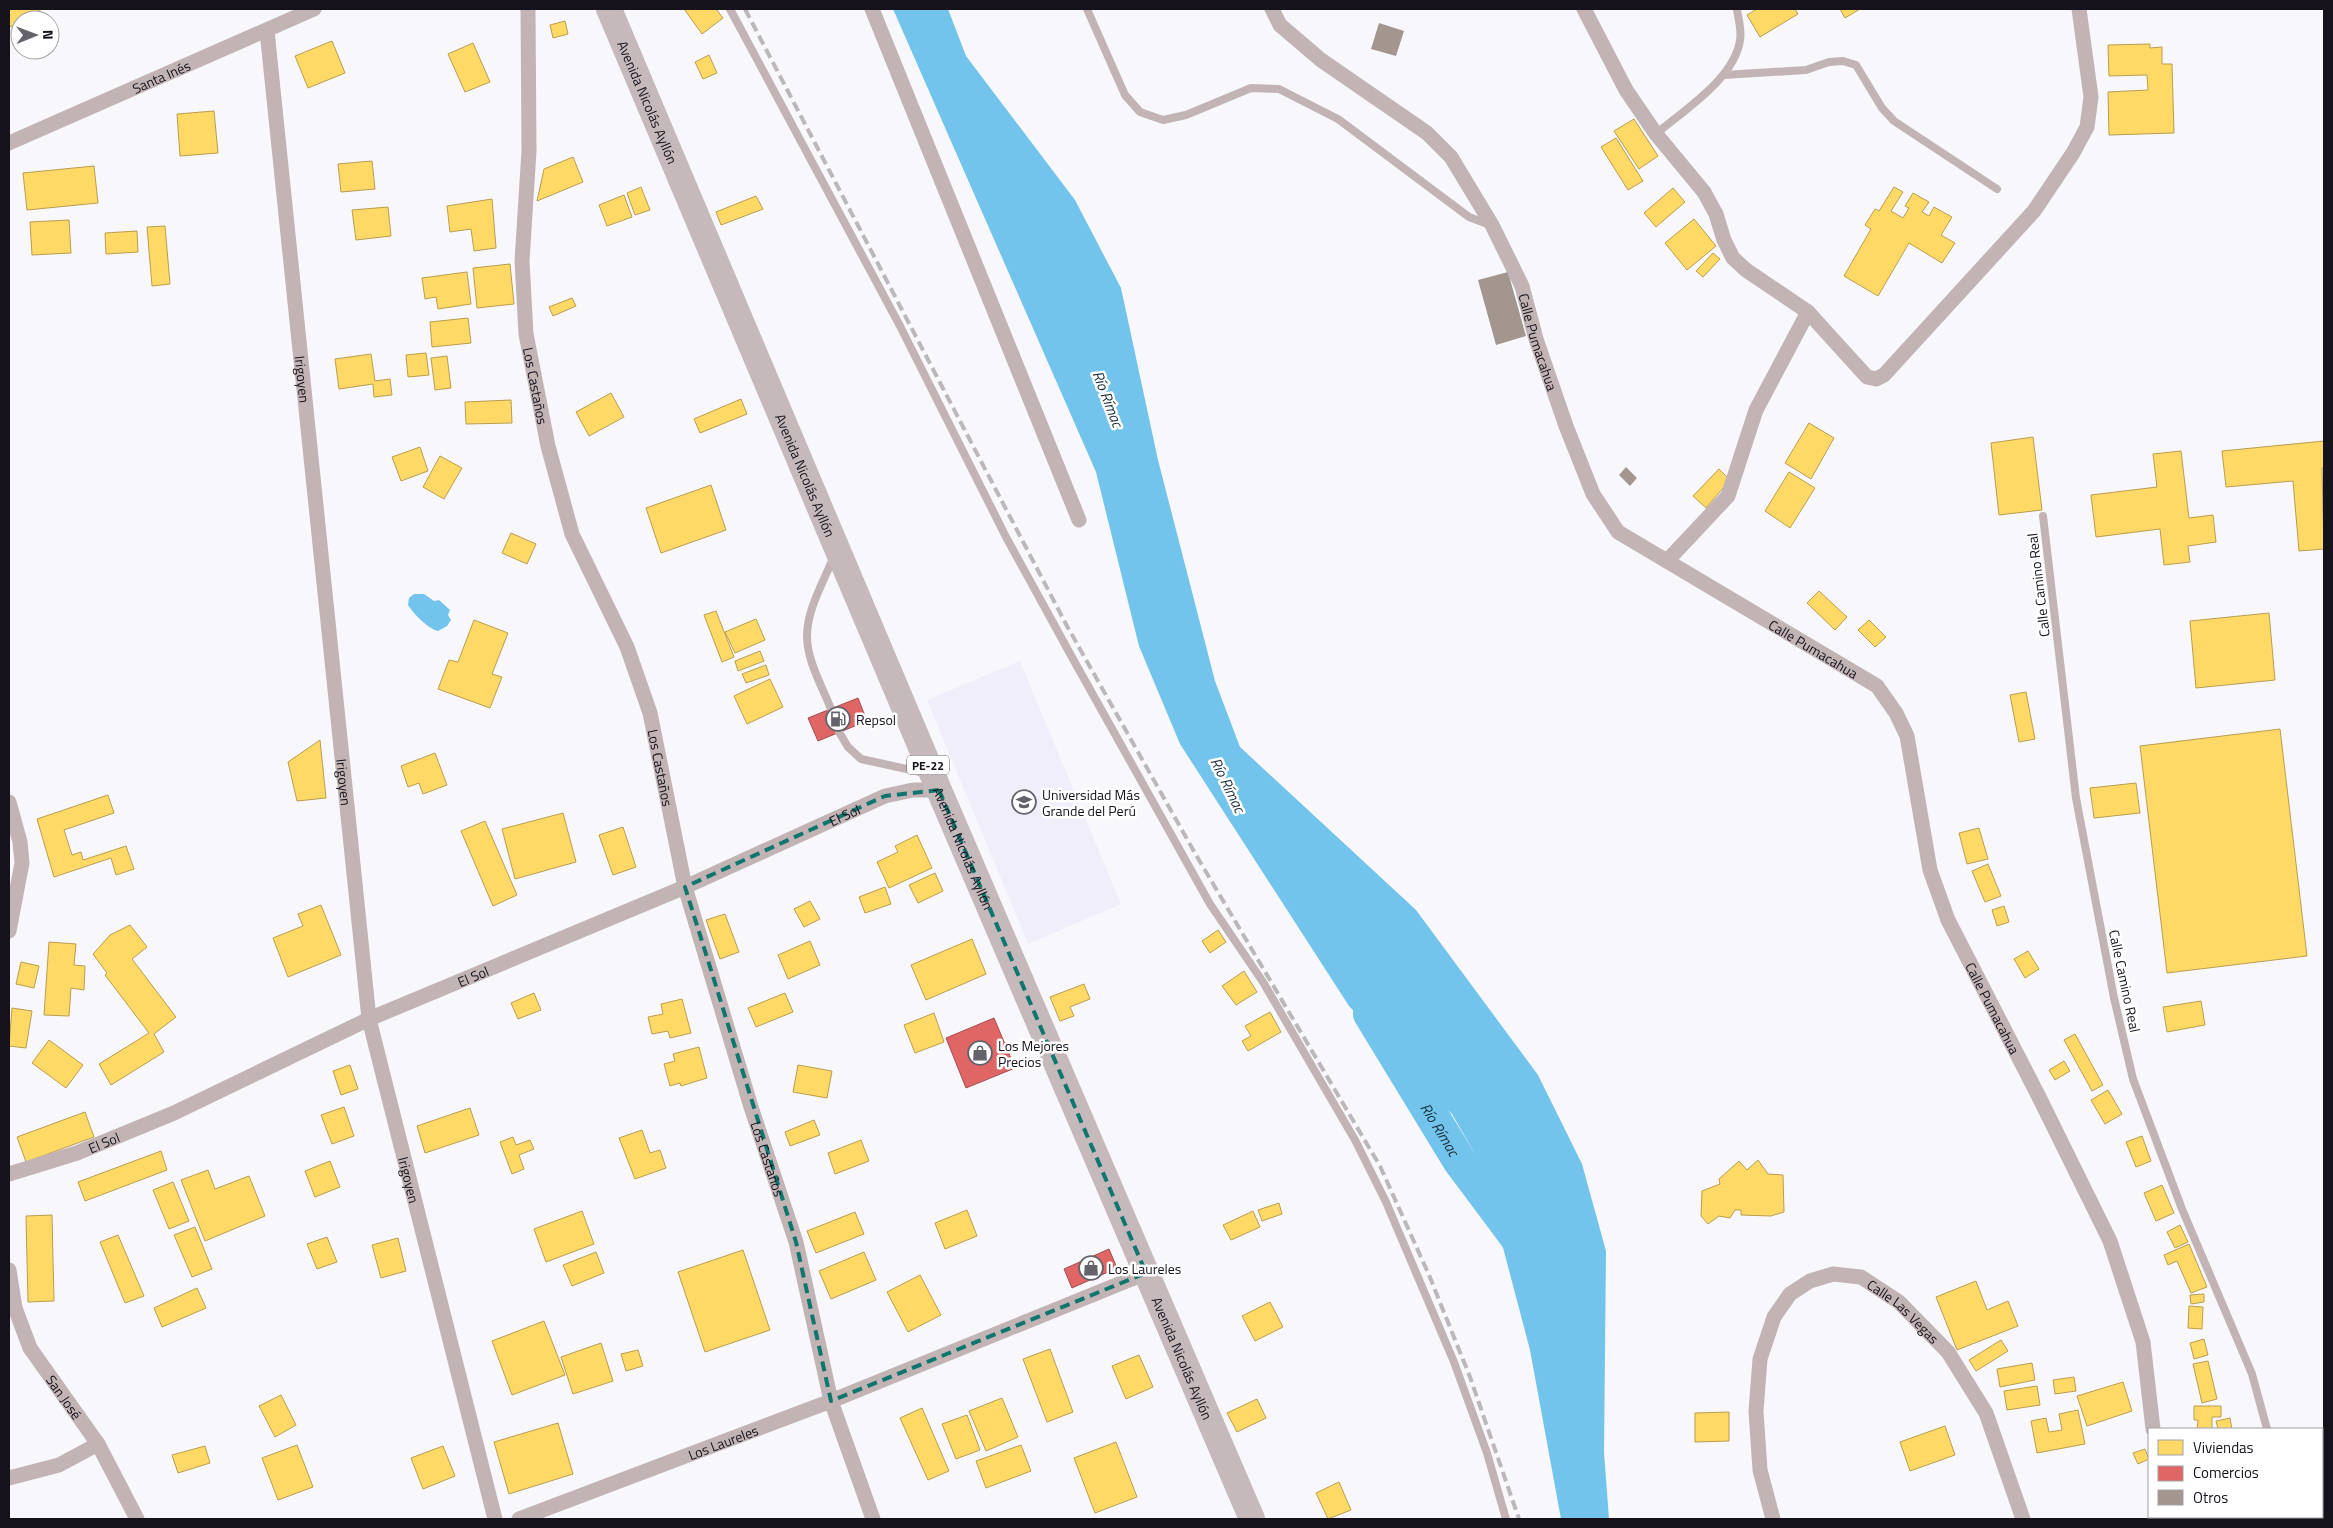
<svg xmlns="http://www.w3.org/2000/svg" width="2333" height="1528" font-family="'Titillium Web',sans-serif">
<rect width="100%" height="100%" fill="#f8f7fb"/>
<path fill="#f1eefc" d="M1020,661L1121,904L1028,944L927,700Z"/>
<path fill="#72c4ec" d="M893,9H948L966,56L1075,200L1121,288L1158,460L1215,681L1240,747L1416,910L1538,1075L1582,1164L1606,1251L1604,1452L1609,1519H1561L1530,1350L1481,1164L1452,1114L1349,1006L1180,744L1139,646L1096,472Z
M414,594H424L434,601L439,600L450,610L448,615L451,620L447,626L438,631C427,628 414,614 408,605L409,598Z"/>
<path fill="#ffd966" stroke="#b99d50" d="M9,9H39L42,15L20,20V23L9,27Z
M684,9H716L723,18L702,34Z
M1757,9H1795L1798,14L1760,37L1747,15Z
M1840,9H1860L1845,18Z
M565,21L568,34L553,38L550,25Z
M332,41L345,73L308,88L295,56Z
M473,43L490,82L465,92L448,54Z
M2150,44V48L2162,47V64H2172L2174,133L2109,135L2108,92L2148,90L2147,75L2109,76L2108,45Z
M709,55L717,73L703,79L695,62Z
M214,111L218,153L180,156L177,114Z
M1634,119L1658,156L1639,169L1614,131Z
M1616,138L1643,181L1628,190L1601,147Z
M573,157L583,182L537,201L544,169Z
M372,161L375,189L341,192L338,164Z
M94,166L98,203L27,210L23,173Z
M641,187L650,210L635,215L627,193Z
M1894,187L1903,192L1891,211L1903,218L1909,208L1905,206L1913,193L1929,202L1922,212L1929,216L1934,207L1952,217L1941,235L1955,243L1942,263L1909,243L1878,296L1844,276L1871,229L1865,225L1875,209L1879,211Z
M1673,188L1685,202L1656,227L1644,213Z
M624,195L632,217L607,226L599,205Z
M756,196L763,209L721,225L716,212Z
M492,199L496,248L474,251L471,229L450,232L447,206Z
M388,207L391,236L356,240L352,210Z
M1694,219L1716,246L1687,270L1665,243Z
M69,220L71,253L32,255L30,222Z
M165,226L170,284L152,286L147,227Z
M137,231L138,252L106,254L105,233Z
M1713,253L1720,259L1703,277L1696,271Z
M510,264L514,304L477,308L473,268Z
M467,272L471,304L438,309L436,297L425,299L422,278Z
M572,298L576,306L553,316L549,307Z
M468,318L471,343L432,347L430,322Z
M426,353L429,375L408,377L406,355Z
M371,354L375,381L390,379L392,395L374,397L373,384L339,389L335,359Z
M447,356L451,388L435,390L431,358Z
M611,393L624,417L589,436L576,412Z
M741,399L747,414L700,433L694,419Z
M511,400L512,423L466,424L465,402Z
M1809,423L1834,438L1811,479L1785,463Z
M2033,437L2042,510L1999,515L1991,443Z
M2324,441V468H2322L2324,549L2299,551L2293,481L2226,487L2222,451Z
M420,447L428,471L401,481L392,457Z
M2181,451L2189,518L2213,515L2216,542L2188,546L2190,562L2164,565L2160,529L2096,537L2091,495L2157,487L2153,454Z
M440,456L462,468L444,499L423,487Z
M1719,469L1730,480L1706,508L1693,496Z
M1789,472L1815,488L1790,528L1765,511Z
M711,485L726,530L661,553L646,508Z
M511,533L536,544L527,564L502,553Z
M1819,591L1847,617L1835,630L1807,603Z
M716,611L734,657L722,662L704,615Z
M2269,613L2275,680L2196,688L2190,621Z
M756,619L765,640L735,653L725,632Z
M474,620L508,633L492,674L502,677L490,708L438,689L449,660L458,662Z
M1869,620L1886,637L1875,647L1858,630Z
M760,651L764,661L738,671L735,661Z
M766,665L769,675L746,683L742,674Z
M770,679L783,707L747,724L734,696Z
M2026,692L2035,739L2019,742L2010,695Z
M2280,729L2307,956L2167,973L2140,746Z
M320,740L326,798L297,801L288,762Z
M435,753L447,785L423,794L419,783L408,787L401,766Z
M2136,783L2140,813L2094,818L2090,788Z
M108,795L114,813L64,830L72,855L81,852L83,860L126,846L134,869L116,875L111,858L54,877L37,819Z
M563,813L576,862L515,879L502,829Z
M485,821L517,895L493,906L461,831Z
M623,827L636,867L613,875L599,835Z
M1979,828L1988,859L1967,864L1959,833Z
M917,835L932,868L889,888L877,862L898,852L895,846Z
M1988,864L2001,896L1985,902L1972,871Z
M935,873L943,891L918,903L909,885Z
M885,887L891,904L865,913L859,897Z
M810,901L820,919L804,927L794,909Z
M321,905L341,955L288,977L273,938L303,926L298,914Z
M2004,906L2009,922L1997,926L1992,910Z
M725,914L739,952L720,959L706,920Z
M130,925L147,947L132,959L176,1017L154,1034L164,1052L111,1085L99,1064L149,1033L105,975L107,973L93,954L110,935Z
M1218,930L1226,942L1210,953L1202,941Z
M972,939L986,974L926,1000L911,965Z
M810,941L820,965L788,979L778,955Z
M49,942L76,944L74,965L85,966L84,990L71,988L69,1016L44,1015Z
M2028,951L2039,969L2025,978L2014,959Z
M21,962L39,966L34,988L16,984Z
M1244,971L1257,992L1236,1005L1222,986Z
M1084,984L1090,999L1070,1007L1074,1016L1060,1021L1050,997Z
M534,993L541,1010L518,1019L511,1003Z
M785,993L793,1012L756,1027L748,1008Z
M682,999L691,1033L670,1038L668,1031L652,1034L648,1017L663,1014L661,1004Z
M2201,1001L2205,1025L2167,1032L2163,1007Z
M12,1008L32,1011L26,1048L9,1046Z
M1270,1012L1281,1032L1248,1051L1242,1041L1251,1036L1245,1026Z
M934,1013L944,1042L915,1053L904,1025Z
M2075,1034L2103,1085L2092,1091L2064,1040Z
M49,1040L83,1065L66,1088L32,1063Z
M699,1047L707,1078L681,1086L680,1083L670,1086L664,1064L675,1061L673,1054Z
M2064,1061L2070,1071L2055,1080L2049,1070Z
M350,1065L358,1089L341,1095L333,1071Z
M798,1065L832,1071L827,1098L793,1092Z
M2108,1090L2122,1114L2105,1124L2091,1100Z
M344,1107L354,1136L332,1144L321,1115Z
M470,1108L479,1135L425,1153L417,1126Z
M85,1112L94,1137L26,1162L17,1137Z
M814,1120L820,1135L790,1146L785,1132Z
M642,1130L650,1153L660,1150L666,1168L635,1179L619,1138Z
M2142,1136L2151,1161L2136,1167L2126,1142Z
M513,1137L516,1145L530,1140L534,1149L519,1155L524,1169L512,1174L500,1142Z
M861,1140L869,1161L835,1174L828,1153Z
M161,1151L167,1170L85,1201L78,1182Z
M1758,1160L1768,1174L1783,1175L1784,1212L1771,1216L1741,1215V1210H1735L1730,1218L1719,1216L1708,1224L1701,1216L1702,1191L1720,1184L1719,1179L1739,1161L1747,1170Z
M330,1161L340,1187L315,1197L305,1171Z
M208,1170L215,1189L249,1176L265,1216L205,1241L181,1180Z
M173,1182L189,1221L169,1229L153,1190Z
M2162,1185L2174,1213L2156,1221L2144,1193Z
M1279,1203L1282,1214L1262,1221L1258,1210Z
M967,1210L977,1236L945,1249L935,1223Z
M582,1211L594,1244L546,1262L534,1229Z
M1253,1211L1260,1227L1231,1240L1223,1225Z
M855,1212L864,1234L816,1253L807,1231Z
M52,1215L54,1301L28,1302L26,1216Z
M2180,1225L2188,1242L2175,1248L2167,1232Z
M195,1227L212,1269L192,1277L174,1235Z
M118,1235L144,1296L125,1303L100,1242Z
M327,1237L337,1262L317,1269L307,1244Z
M398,1238L406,1271L381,1278L372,1245Z
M2189,1244L2207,1287L2191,1293L2177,1261L2168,1265L2164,1255Z
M743,1250L770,1330L705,1352L678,1272Z
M596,1252L604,1273L572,1286L563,1265Z
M864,1252L876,1280L831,1299L819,1271Z
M920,1275L941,1315L908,1332L887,1292Z
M1976,1281L1987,1310L2008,1301L2018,1326L1957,1350L1936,1297Z
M197,1288L206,1308L162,1327L154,1308Z
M2204,1294V1302L2191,1304L2190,1295Z
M1270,1302L1283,1327L1255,1341L1242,1316Z
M2189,1306L2203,1307L2202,1329L2188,1328Z
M544,1321L565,1375L512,1395L492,1341Z
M2204,1339L2208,1355L2194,1359L2190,1343Z
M2001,1340L2008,1351L1976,1371L1969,1360Z
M601,1343L613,1381L573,1394L561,1357Z
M1050,1349L1073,1412L1047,1422L1023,1359Z
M638,1350L643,1366L626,1371L621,1354Z
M1139,1355L1153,1387L1126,1399L1112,1366Z
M2208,1361L2217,1399L2202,1403L2193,1364Z
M2032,1363L2035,1380L2000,1387L1997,1369Z
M2074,1377L2076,1391L2055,1394L2053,1380Z
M2123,1382L2132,1411L2087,1426L2077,1396Z
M2037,1386L2040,1405L2007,1410L2004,1391Z
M281,1395L296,1425L275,1437L259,1406Z
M1002,1398L1018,1437L986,1451L969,1411Z
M1257,1399L1266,1418L1237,1432L1227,1413Z
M2194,1406H2221V1417H2212V1429H2197L2198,1420H2194Z
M922,1408L949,1471L928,1480L900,1418Z
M2078,1410L2085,1444L2037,1453L2031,1421L2046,1418L2049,1432L2062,1430L2059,1414Z
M1729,1412V1441L1695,1442V1413Z
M967,1415L980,1450L956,1459L942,1424Z
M2230,1418L2232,1429H2218L2216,1421Z
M558,1423L573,1474L509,1494L494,1442Z
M1945,1426L1955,1455L1910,1471L1900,1442Z
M1116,1442L1137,1497L1095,1513L1074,1458Z
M297,1445L313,1487L278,1500L262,1458Z
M1021,1445L1031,1471L986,1488L976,1461Z
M205,1446L210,1463L178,1473L172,1455Z
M443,1446L455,1476L423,1489L411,1458Z
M2145,1449L2149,1459L2138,1464L2133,1453Z
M1339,1482L1351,1510L1328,1519L1316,1493Z
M2216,1517H2243L2244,1519H2217Z"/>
<path fill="#e06666" stroke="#a34d50" d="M858,698L867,721L818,741L808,718Z
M994,1018L1015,1068L966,1088L946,1038Z
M1109,1249L1117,1268L1072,1288L1064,1269Z"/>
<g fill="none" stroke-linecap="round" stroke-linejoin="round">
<path stroke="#72c4ec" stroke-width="34" id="s1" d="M1370,1014L1459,1160L1518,1239"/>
</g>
<path fill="#a3968f" d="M1379,23L1404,31L1396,56L1371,49Z
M1508,272L1526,336L1496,345L1478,280Z
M1626,467L1637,478L1630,486L1619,475Z"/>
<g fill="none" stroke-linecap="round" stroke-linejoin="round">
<path stroke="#c2b4b5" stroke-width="8" d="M730,9L900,326L1006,537L1073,659L1210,904L1263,982L1355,1140L1386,1202L1454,1362L1487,1453L1506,1519
M1087,9L1125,95L1140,112L1163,120L1186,115L1251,88L1279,89L1338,119L1469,217L1490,225
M1724,75L1806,70L1829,62L1843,61L1856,65L1882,108L1894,121L1997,189
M1656,134C1684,110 1735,78 1740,40C1742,30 1738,18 1737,9
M2043,516L2076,798L2114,998L2133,1079L2182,1209L2252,1374L2267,1429
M831,709C822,686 807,661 807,636C807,609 824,581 834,556
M839,732L848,747L861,759L925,773
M2287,1517V1519"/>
<g stroke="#c2b4b5" stroke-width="15">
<path id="s2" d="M528,9L529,151L522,261L526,334L548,446L572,534L627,647L650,713L685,887L751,1107L796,1242L831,1401L873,1519"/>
<path d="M872,9L1079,520"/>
<path id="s3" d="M1272,9L1280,25L1321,60L1427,133L1451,157L1492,225L1522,286L1536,339L1566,426L1593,494L1618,532L1877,686L1896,713L1907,736L1930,870L1948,920L2038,1095L2110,1241L2143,1342L2153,1429"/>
<path d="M1584,9L1626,90L1656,134L1704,192L1716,214L1724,240L1733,258L1746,270L1808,312L1867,377L1876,379L1884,375L2034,211L2073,153L2087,127L2091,97L2079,9"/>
<path id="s4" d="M267,31L369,1019L495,1519"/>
<path id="s5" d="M9,143L314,9"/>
<path d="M1667,561L1728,496L1756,410L1808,312"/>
<path d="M9,802L20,842L22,863L9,931"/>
<path id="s6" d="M9,1174L77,1153L174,1113L369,1019L685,887L885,796L913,790H939"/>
<path id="s7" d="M9,1270L15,1308L30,1348L98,1444L137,1519"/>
<path d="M9,1478L59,1465L98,1444"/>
<path d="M2168,1517V1519"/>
<path id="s8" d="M519,1519L831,1401L1146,1273"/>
<path id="s9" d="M1773,1519L1760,1470L1756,1411L1760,1359L1774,1317L1790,1294L1810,1281L1833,1274L1861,1277L1899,1302L1948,1352L1986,1413L2023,1519"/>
</g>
<path stroke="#c5b9bc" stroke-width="26" id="s10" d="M609,9L939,790L1252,1519"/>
<path stroke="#bcb7ba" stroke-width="4" stroke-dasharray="10 5" stroke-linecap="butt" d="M745,9L1067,626L1196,855L1380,1166L1429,1275L1470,1377L1519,1519"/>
</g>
<path fill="none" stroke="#0f766e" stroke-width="4" stroke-dasharray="10 6" stroke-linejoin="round" d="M939,790L1146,1273L831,1401L796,1242L685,887L885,796Z"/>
<defs>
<g id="fuel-ring" transform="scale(1.25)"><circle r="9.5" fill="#fff" stroke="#64626a" stroke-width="1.5"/><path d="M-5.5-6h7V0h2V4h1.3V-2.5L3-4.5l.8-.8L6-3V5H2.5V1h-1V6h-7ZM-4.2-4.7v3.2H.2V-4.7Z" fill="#64626a"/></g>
<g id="school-ring" transform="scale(1.25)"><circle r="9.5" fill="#fff" stroke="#64626a" stroke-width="1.5"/><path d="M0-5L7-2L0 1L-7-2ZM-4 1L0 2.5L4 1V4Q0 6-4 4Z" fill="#64626a"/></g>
<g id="shop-ring" transform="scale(1.25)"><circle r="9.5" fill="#fff" stroke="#64626a" stroke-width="1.5"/><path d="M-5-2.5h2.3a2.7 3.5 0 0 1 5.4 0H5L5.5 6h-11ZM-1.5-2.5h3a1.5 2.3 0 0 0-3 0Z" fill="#64626a"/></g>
</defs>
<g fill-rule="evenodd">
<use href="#fuel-ring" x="838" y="719"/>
<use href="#school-ring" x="1024" y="802"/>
<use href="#shop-ring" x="980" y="1053"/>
<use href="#shop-ring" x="1091" y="1268"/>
</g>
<g text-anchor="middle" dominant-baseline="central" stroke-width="5" stroke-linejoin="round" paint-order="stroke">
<rect fill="#fff" stroke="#5b5960" stroke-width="1" x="907" y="755.5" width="42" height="19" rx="4"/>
<g font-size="12" font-weight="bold" fill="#15121c">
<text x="928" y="765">PE-22</text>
</g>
<g font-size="14" fill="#15121c" stroke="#fff">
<text stroke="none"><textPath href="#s5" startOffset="166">Santa Inés</textPath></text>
<text stroke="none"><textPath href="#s10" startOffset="101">Avenida Nicolás Ayllón</textPath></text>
<text stroke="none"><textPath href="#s3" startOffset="440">Calle Pumacahua</textPath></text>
<text stroke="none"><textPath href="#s4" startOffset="350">Irigoyen</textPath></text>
<text stroke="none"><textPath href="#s2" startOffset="378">Los Castaños</textPath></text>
<text stroke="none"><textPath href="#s10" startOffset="506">Avenida Nicolás Ayllón</textPath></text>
<text transform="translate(2038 585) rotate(-97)">Calle Camino Real</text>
<text stroke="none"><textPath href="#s3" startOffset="875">Calle Pumacahua</textPath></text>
<text stroke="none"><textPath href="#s2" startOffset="782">Los Castaños</textPath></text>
<text stroke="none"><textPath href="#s4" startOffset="755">Irigoyen</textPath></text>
<text stroke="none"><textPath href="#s6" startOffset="910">El Sol</textPath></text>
<text stroke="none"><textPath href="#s10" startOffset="911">Avenida Nicolás Ayllón</textPath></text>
<text stroke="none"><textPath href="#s6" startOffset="505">El Sol</textPath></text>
<text transform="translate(2125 981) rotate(78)">Calle Camino Real</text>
<text stroke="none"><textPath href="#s3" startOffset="1295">Calle Pumacahua</textPath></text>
<text stroke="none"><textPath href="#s6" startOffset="100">El Sol</textPath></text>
<text stroke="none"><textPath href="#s2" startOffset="1188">Los Castaños</textPath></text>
<text stroke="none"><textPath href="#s4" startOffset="1159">Irigoyen</textPath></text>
<text stroke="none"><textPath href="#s9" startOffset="365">Calle Las Vegas</textPath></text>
<text stroke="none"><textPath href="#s10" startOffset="1466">Avenida Nicolás Ayllón</textPath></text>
<text stroke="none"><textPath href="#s7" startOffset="141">San José</textPath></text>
<text stroke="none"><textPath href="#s8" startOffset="218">Los Laureles</textPath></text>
</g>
<g font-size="14" fill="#15121c" stroke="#fff" text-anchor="start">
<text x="856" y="719">Repsol</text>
<text x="1042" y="794">Universidad Más<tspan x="1042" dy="16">Grande del Perú</tspan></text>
<text x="998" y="1045">Los Mejores<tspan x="998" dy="16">Precios</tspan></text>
<text x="1108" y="1268">Los Laureles</text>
</g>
<g font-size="15" font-style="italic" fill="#1b2e39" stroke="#fff">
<text transform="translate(1108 399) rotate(69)">Río Rímac</text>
<text transform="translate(1228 785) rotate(64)">Río Rímac</text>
<text stroke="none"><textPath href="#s1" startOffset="135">Río Rímac</textPath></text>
</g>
</g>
<rect width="2333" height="1528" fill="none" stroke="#15121c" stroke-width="20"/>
<rect x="2148" y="1428" width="175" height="90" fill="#ffffff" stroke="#a1a0a4"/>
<rect x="2158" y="1440" width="25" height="15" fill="#ffd966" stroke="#a1a0a4"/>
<text x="2193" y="1453" font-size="15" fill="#15121c">Viviendas</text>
<rect x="2158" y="1466" width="25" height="15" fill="#e06666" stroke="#a1a0a4"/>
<text x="2193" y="1478" font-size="15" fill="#15121c">Comercios</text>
<rect x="2158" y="1490" width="25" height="15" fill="#a3968f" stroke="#a1a0a4"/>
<text x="2193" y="1503" font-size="15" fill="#15121c">Otros</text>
<g transform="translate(35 35) rotate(89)"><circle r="24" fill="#ffffff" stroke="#a1a0a4"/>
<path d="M0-4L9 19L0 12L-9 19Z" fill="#64626a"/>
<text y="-8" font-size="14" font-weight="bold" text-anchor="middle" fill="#15121c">N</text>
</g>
</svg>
